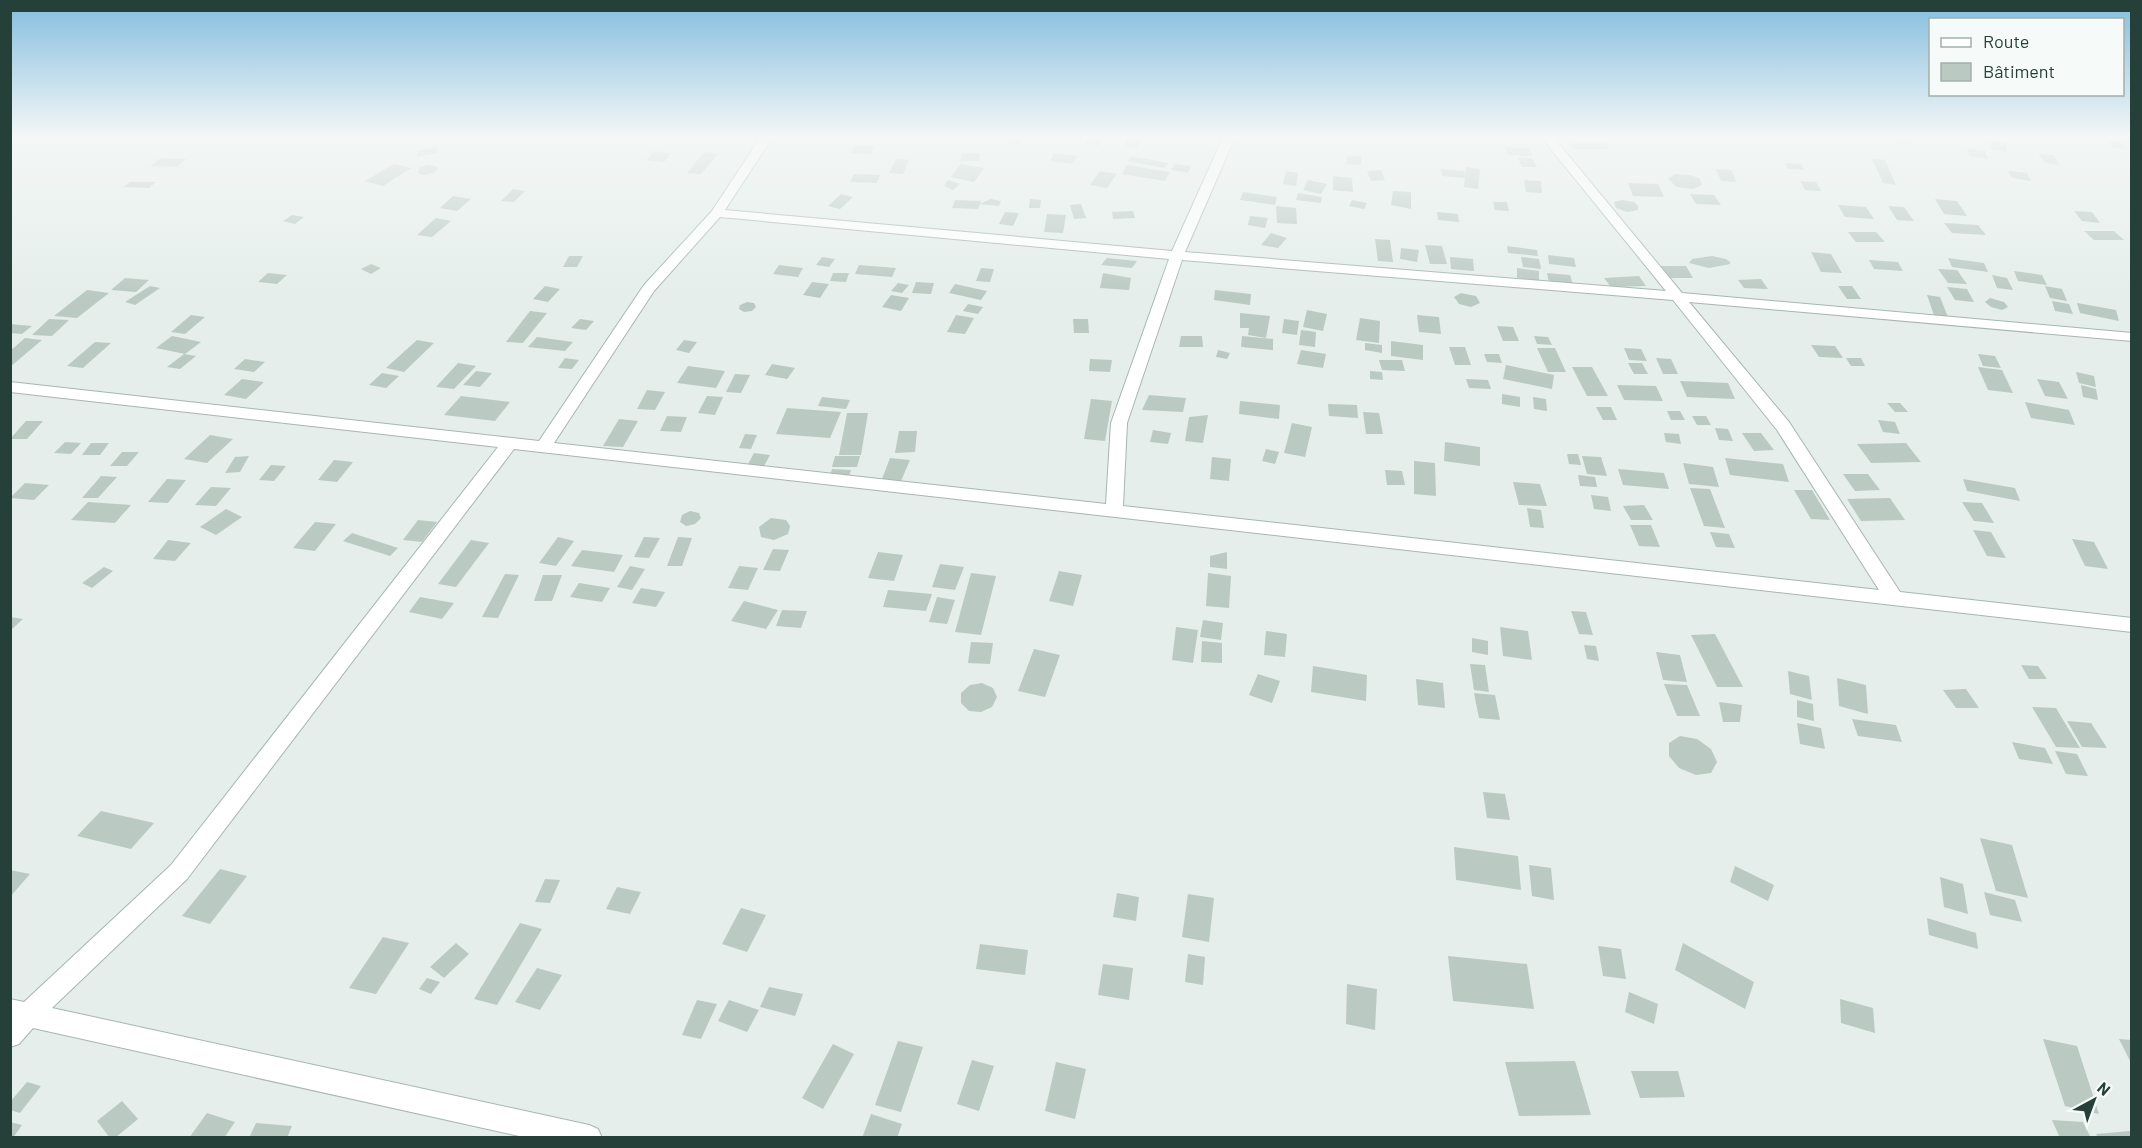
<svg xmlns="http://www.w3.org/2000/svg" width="2142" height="1148" font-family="Barlow,sans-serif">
<rect width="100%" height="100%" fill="#e5eeea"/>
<path fill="#bbc9c3" d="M1002,135H1026L1019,144L1000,140Z
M1090,135H1104L1098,146L1085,144Z
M1129,135L1142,137L1137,148L1124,146Z
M1891,135H1912L1913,145L1891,141Z
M1990,140L2006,143L2007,152L1991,149Z
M2108,140L2122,142L2126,149L2112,147Z
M1606,142L1610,149H1573L1569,143Z
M855,145L874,146L871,154L851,153Z
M437,147V153L417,157V151Z
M1505,147L1529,148L1533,156L1508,155Z
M1967,148L1985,151L1988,159L1969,156Z
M654,151L671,153L664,162L647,160Z
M704,152L718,154L701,174L687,173Z
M962,153H980L979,161H960Z
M1054,153L1077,156L1072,164L1050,161Z
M2038,154L2053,155L2060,165L2045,163Z
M1347,155L1361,156V165L1346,164Z
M1131,156L1168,163L1164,168L1127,161Z
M161,158L186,159L177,167L151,166Z
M1518,158H1532L1537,167H1522Z
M896,159L909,160L903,174L889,173Z
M1872,159L1885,160L1896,185L1883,183Z
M1785,163L1801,164L1804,170L1788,169Z
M394,164L411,168L383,186L365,181Z
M961,164L984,168L974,182L951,177Z
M1174,164L1191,166L1188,173L1171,170Z
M428,165L436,166L438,169L433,173L423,175L418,173L419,168Z
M1127,165L1170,172L1165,181L1122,174Z
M1466,167L1480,169L1478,189L1464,187Z
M1441,169L1464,171L1465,178L1442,176Z
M1716,169L1732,170L1736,182L1721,181Z
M1381,170L1385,180L1371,181L1367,171Z
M1100,171L1117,174L1107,188L1090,185Z
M1286,171L1298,173L1296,186L1283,184Z
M2008,171L2027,173L2031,181L2012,178Z
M854,174L880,175L877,183L850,182Z
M1675,174L1691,175L1700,179L1702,185L1693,189L1677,187L1668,179Z
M1333,176L1352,178L1353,192L1333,190Z
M948,180L960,184L953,190L944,186Z
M1308,180L1327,184L1321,194L1303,190Z
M1524,180L1541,181L1542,193L1526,192Z
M1800,181L1816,182L1821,191L1805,190Z
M130,182H156L149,188L123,187Z
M1628,183L1658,184L1664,197L1633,196Z
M513,189L525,191L514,202L501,201Z
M1393,191L1411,192V209L1391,205Z
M1243,192L1277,197L1275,205L1240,200Z
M1298,193L1322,197L1321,203L1296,200Z
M841,194L853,197L840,209L828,206Z
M1690,194L1714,195L1721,205L1696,204Z
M453,196L471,199L457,211L440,208Z
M991,199L1001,201L999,206L979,204Z
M1030,199L1041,200L1040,208H1029Z
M1935,199L1957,201L1967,216L1944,214Z
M955,200L981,201L978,209L952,208Z
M1352,200L1367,203L1364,209L1349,206Z
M1622,200L1634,202L1638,206V210L1627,212L1616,208L1614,202Z
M1493,202H1507L1509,211L1495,210Z
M1081,204L1086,218L1074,219L1070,205Z
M1838,205L1866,207L1874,219L1845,217Z
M1276,206L1296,208L1297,224L1277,223Z
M1888,206L1904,207L1914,221L1897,220Z
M1133,211L1135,218L1113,219L1112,212Z
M2074,211L2092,212L2100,223L2082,221Z
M1005,212L1019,213L1013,226L999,224Z
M1437,212L1458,214L1459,222L1438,220Z
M1047,214L1066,215L1063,233L1044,232Z
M292,215L304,217L295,224L283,221Z
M1250,216L1268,218L1265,228L1248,225Z
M436,218L451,221L432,237L417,235Z
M1944,223L1978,225L1986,235L1952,233Z
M2084,231H2114L2124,240H2094Z
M1848,232H1876L1885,242H1856Z
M1271,233L1287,238L1278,248L1261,245Z
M1375,239L1390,240L1393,262L1378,261Z
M1425,245L1442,246L1447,264H1430Z
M1507,246L1537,250L1538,256L1508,253Z
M1401,248L1419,250L1417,262L1400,259Z
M1811,252L1831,254L1842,273L1821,272Z
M1548,255L1574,258L1576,267L1549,264Z
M569,256H583L577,267H563Z
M1712,256L1726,259L1730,262V264L1709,268L1689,263L1692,259Z
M822,257L835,259L829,267L816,265Z
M1450,257L1473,259L1474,271L1451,269Z
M1521,257L1539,259L1541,269L1523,267Z
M1107,258L1137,261L1132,268L1101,265Z
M1948,258L1984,263L1988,272L1952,267Z
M1869,260L1898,262L1903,271L1874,269Z
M371,264L381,268L371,274L361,269Z
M779,265L803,268L798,277L773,274Z
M859,265L896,268L892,277L855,274Z
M1659,266H1686L1693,278H1666Z
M981,268L994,269L990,282L976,281Z
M1517,268L1539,271V281L1517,278Z
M1938,269L1957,270L1967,284L1948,283Z
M2014,271L2042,275L2047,285L2018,281Z
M268,273L287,275L277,284L258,282Z
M833,273H849L846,282L830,281Z
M1103,273L1131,278L1129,290L1100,288Z
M1547,273L1570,275L1573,285L1549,283Z
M1992,275L2007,278L2013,290L1997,288Z
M1639,276L1646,286L1611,287L1604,278Z
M125,278L149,280L136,292L111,290Z
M1761,279L1768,289L1744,288L1738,280Z
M812,282L829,284L820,298L803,295Z
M916,282L934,283L931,294L912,293Z
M898,283L909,285L902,293L891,291Z
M955,284L987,291L981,300L949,293Z
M150,286L160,288L135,305L125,302Z
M545,286L560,289L548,302L533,299Z
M1838,286H1852L1861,299H1847Z
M2045,286L2062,289L2067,301L2050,298Z
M1947,287L1967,289L1974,302L1955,300Z
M87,290L109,293L77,318L54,316Z
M1215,290L1251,294L1250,305L1214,300Z
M1461,293L1476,296L1480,303L1471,307L1459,304L1454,297Z
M891,295L909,298L901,311L882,307Z
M1927,295L1940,297L1948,317L1934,315Z
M1990,298L2004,302L2008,307L2002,310L1991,307L1985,302Z
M2052,301L2069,304L2073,314L2055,311Z
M747,302L754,303L756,307L752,311L744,312L739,309L740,305Z
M2077,303L2116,310L2119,321L2080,313Z
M968,304L983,307L978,314L963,311Z
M1307,310L1327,314L1323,331L1303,327Z
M530,311L547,313L523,343L506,342Z
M1240,313L1270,316L1266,338L1248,335L1249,328H1240Z
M191,315L205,317L185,334L171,332Z
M956,315L974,318L965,334L947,332Z
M1417,315L1439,317L1441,334L1419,332Z
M1360,318L1380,321L1379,343L1356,340Z
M49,319L69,320L52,336L32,335Z
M580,319L594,321L586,330L571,328Z
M1073,319H1088L1089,333H1074Z
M1284,319L1299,321L1297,335L1282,333Z
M10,324L32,326L22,334L10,333Z
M1497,326L1513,327L1519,341H1503Z
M1301,330L1316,332L1315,347L1299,345Z
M172,336L201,342L185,354L156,348Z
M1181,336H1202L1203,347H1179Z
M1242,336L1273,339V350L1241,347Z
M1534,336L1548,337L1552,345L1537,344Z
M537,337L573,342L565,351L528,347Z
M25,338L42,340L10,367V351Z
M417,340L434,343L404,372L386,368Z
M684,340L697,342L689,353L676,350Z
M1391,341L1423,345V360L1391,356Z
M95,342L111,343L83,368L67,366Z
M1365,343L1382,345V353L1365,350Z
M1811,345L1835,346L1843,358L1819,357Z
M1449,347H1465L1471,365H1455Z
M1537,348H1555L1566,372H1548Z
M1624,348L1641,349L1647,361L1629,360Z
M1218,350L1230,353L1227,359L1216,357Z
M1301,350L1326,354L1323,368L1297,364Z
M184,354L196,356L180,369L167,367Z
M1484,354H1499L1502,363L1487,362Z
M1978,354L1995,356L2001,368L1983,366Z
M565,358L579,360L572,369L558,368Z
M1656,358L1671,359L1678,374H1663Z
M1846,358H1861L1865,366H1851Z
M245,359L265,362L254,372L234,369Z
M1090,359L1112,360L1110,372L1089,371Z
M1379,360H1402L1405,371L1382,370Z
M458,363L476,366L454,389L436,387Z
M1628,363H1642L1648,374H1634Z
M772,364L795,368L787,379L765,375Z
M1506,365L1554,375L1552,389L1503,379Z
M688,366L725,371L716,388L677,383Z
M1572,367H1592L1608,396H1587Z
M1978,367L2002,370L2013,393L1988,390Z
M476,371L492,373L480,387L463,385Z
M1370,371L1382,372L1383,380L1370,379Z
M2076,372L2094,376L2096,387L2079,383Z
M382,373L399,376L386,388L369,385Z
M735,374L750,375L741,393L726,392Z
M242,379L264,382L246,399L224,395Z
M1466,379L1488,380L1491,389L1469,388Z
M2037,379L2059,382L2068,399L2045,396Z
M1680,381L1728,383L1735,399L1687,397Z
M1617,385L1656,386L1663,401L1624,400Z
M2081,385L2096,389L2098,400L2083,397Z
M647,390L665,392L655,410L637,409Z
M1502,394L1520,397V407L1502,404Z
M1149,395L1186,398L1183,412L1142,410Z
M461,396L510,402L495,421L444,415Z
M707,396L723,397L715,415L698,413Z
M822,397L850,400L846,409L818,406Z
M1533,397L1546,399L1547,411L1534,409Z
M1091,399L1112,401L1105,441L1084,439Z
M1240,401L1280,405L1279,419L1239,414Z
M2025,402L2069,410L2075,425L2031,418Z
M1887,403H1900L1908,412H1895Z
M1328,404L1357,405L1358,418L1329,416Z
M1596,407H1611L1617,420H1603Z
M787,408L841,412L830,438L776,434Z
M1667,411H1680L1685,420H1671Z
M1363,412L1379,413L1383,434H1366Z
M847,413H868L861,455H839Z
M1208,415L1203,443L1185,441L1189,417Z
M667,416L687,417L681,432L660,431Z
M1692,416H1706L1711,425H1697Z
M619,419L638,421L623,447L603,446Z
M1878,420L1895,422L1900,434L1883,432Z
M26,421H43L27,439H10Z
M1292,423L1312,427L1305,457L1284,453Z
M1715,428L1728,429L1733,441L1719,440Z
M1153,430L1171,433L1168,444L1150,442Z
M899,431H917L915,452L895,453Z
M1664,433L1679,434L1681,444L1666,442Z
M1742,433H1761L1774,450L1754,451Z
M745,434L757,435L751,449L739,448Z
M210,435L233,439L207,463L184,459Z
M65,442L81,443L71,454L54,453Z
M1445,442L1480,447V466L1444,461Z
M91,443H109L100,455H82Z
M1906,443L1921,462L1871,463L1857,444Z
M1266,449L1279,452L1275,464L1262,461Z
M122,452H139L127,466H110Z
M754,453L770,455L763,468L747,466Z
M1567,454H1578L1581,465L1569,464Z
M249,456L240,472L225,473L235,457Z
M835,456H860L857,467H832Z
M1582,456L1601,457L1607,476L1587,474Z
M1212,457L1231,459L1229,481L1210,479Z
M890,458L910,460L901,481L882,479Z
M1725,458L1783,464L1789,482L1730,475Z
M334,460L353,462L337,482L318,480Z
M1414,461L1435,463L1436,496L1414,494Z
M1683,463L1713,467L1719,487L1689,484Z
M271,465L286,466L274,481L259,480Z
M832,469L851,470L848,480L829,479Z
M1618,469L1664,473L1669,489L1623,485Z
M1385,470L1402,471L1405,485H1387Z
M1843,474H1868L1880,490L1855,491Z
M1578,475L1595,477L1597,487L1580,486Z
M101,476L117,477L98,498H82Z
M167,479L186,480L168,503L148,502Z
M1963,479L2015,488L2020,501L1967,491Z
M1513,482L1540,484L1547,506L1519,505Z
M25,483L49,485L34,500L10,498Z
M211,487L231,488L216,506L195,505Z
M1690,488L1710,489L1725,528L1704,526Z
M1794,490H1812L1830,520L1811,519Z
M1591,495L1608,497L1611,511L1594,509Z
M1890,498L1905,520L1861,521L1847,499Z
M88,502L131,505L115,523L71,520Z
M1962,502L1982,503L1994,523L1974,521Z
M1644,505L1653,520H1631L1623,506Z
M1527,508L1541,510L1544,528L1530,527Z
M226,509L242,517L216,535L200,527Z
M690,511L699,513L701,518L695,524L686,526L680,522L682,515Z
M771,518L786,520L790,526L788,534L774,540L761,537L759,527Z
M418,520L437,522L422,542L403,540Z
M315,522L336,524L315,551L293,548Z
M1630,525H1651L1660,547L1639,546Z
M1973,530L1991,532L2006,558L1987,556Z
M1710,532L1729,534L1735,548L1716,547Z
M352,533L398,548L390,556L343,541Z
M558,537L574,541L556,566L539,563Z
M644,537L660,538L649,558L634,557Z
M678,537L692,538L682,566H667Z
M2072,539L2094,542L2108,569L2085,566Z
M168,540L191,543L175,561L153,559Z
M471,540L489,543L456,587L438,584Z
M773,549L789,550L780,571L763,570Z
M582,550L623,555L614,572L571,566Z
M878,552L903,555L894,581L868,578Z
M1227,552V569L1210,567V556Z
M940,564L964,567L955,590L932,587Z
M630,566L645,569L632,590L617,587Z
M739,566L758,568L748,590L728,588Z
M104,567L113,571L92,588L82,583Z
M1059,571L1082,575L1073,606L1049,601Z
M971,573L996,576L981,635L955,632Z
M1208,573L1231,576L1229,608L1206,606Z
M505,574L519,575L498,618L482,617Z
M543,575H562L552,601H534Z
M579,583L610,588L602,602L570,597Z
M641,588L665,592L656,607L632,603Z
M888,590L932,594L926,611L883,607Z
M420,597L454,603L442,619L409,612Z
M937,597L955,600L947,624L929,622Z
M744,601L778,610L766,629L731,621Z
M782,610L807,611L801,628L776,626Z
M1571,611L1586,612L1593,635L1579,634Z
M10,617L23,619L10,631Z
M1203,620L1223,623L1221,640L1200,637Z
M1176,627L1198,630L1193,663L1172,660Z
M1500,627L1528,631L1532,660L1503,656Z
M1266,631L1287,634L1285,657L1264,655Z
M1715,634L1743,687H1717L1691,635Z
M1472,638L1488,641V655L1472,652Z
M1202,641L1222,643V663L1201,662Z
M971,642L993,643L990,664L968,663Z
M1584,645L1596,646L1599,661L1587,659Z
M1034,649L1060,655L1045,697L1018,691Z
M1656,652L1680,655L1687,682L1663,680Z
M1470,664L1485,665L1489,692L1474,690Z
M2021,665L2038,666L2047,679H2029Z
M1313,666L1367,675L1366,701L1311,692Z
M1788,671L1809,676L1812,700L1790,694Z
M1258,674L1280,681L1272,703L1249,695Z
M1837,678L1866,685L1868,714L1839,706Z
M1416,679L1443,683L1445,708L1418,705Z
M982,683L993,688L997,697L992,707L981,712L969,711L961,703V693L970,685Z
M1664,684L1687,685L1700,716H1677Z
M1966,689L1979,708H1956L1943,690Z
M1474,693L1495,695L1500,720L1479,718Z
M1797,700L1813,704L1814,721L1797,717Z
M1719,702L1742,705L1740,722H1723Z
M2032,707L2056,708L2080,748L2056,747Z
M1852,719L1896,725L1902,742L1858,736Z
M2067,721L2091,723L2107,748L2082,747Z
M1797,723L1821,728L1825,749L1800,744Z
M1680,736L1697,739L1711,749L1717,762L1711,773L1696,775L1679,768L1669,756V743Z
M2012,742L2045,748L2053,764L2019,759Z
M2055,751L2077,754L2088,776L2066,774Z
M1483,792L1505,794L1510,820L1487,818Z
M101,811L154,823L131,849L77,836Z
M1980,838L2012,845L2028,898L1996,891Z
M1454,847L1518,856L1521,890L1456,880Z
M1529,865L1551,868L1554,900L1532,896Z
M1735,866L1774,885L1768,901L1730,882Z
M220,869L247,876L210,924L182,916Z
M10,870L30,874L10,897Z
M1940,877L1963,884L1968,914L1944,907Z
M545,879L560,880L550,903L535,902Z
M617,887L641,892L630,914L606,909Z
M1984,892L2015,900L2022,922L1990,915Z
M1117,893L1139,897L1136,921L1113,917Z
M1188,894L1214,898L1209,942L1182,937Z
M741,908L766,915L747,952L722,944Z
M1927,918L1976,933L1978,949L1929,935Z
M520,923L542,929L497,1005L474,999Z
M383,937L409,943L376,994L349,988Z
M456,943L469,954L444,978L430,967Z
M1683,943L1754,982L1745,1009L1675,970Z
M980,944L1028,950L1025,975L976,969Z
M1598,946L1621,949L1626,979L1603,976Z
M1188,954L1205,957L1203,985L1185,982Z
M1448,956L1527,964L1534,1009L1453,1001Z
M1103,964L1133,968L1129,1000L1098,995Z
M537,968L562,975L540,1010L515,1002Z
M427,978L440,982L431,994L419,989Z
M1347,984L1377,989L1375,1030L1346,1024Z
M769,987L803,994L795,1016L760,1007Z
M1629,992L1658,1004L1654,1024L1625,1012Z
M1840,999L1873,1008L1875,1033L1841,1023Z
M697,1000L717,1004L701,1039L682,1035Z
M729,1000L759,1010L747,1032L718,1021Z
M2043,1039L2077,1046L2099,1114L2065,1106Z
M2119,1039L2132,1040V1065Z
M898,1041L923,1047L901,1112L875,1105Z
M833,1044L854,1054L823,1109L802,1098Z
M972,1060L994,1066L979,1111L957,1104Z
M1575,1061L1591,1115L1519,1116L1505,1062Z
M1056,1062L1086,1069L1075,1119L1045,1111Z
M1631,1071H1678L1685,1097L1640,1098Z
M27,1082L41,1086L20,1113L10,1110V1102Z
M122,1101L138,1119L115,1138H110L97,1121Z
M207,1113L235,1122L224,1138H189Z
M871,1114L902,1124L897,1138H862Z
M2052,1120L2083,1122L2091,1138H2060Z
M10,1122L22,1125L13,1138H10Z
M256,1123L292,1126L287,1138H249Z
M2130,1131L2132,1138H2098L2096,1134Z"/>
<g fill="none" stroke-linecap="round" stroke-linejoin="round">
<g stroke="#a7b6b1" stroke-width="2">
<path id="minor" d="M762,135H774L725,210L1172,251L1224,135H1236L1185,252L1666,291L1550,148L1543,135H1555L1559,144L1682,293L2132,333V341L1689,302L1789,422L1900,592L2132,618V632L514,449L187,879L52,1008L589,1125L598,1129L602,1138H528L33,1028L19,1044L10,1047V999L24,1002L171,865L498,447L10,392V382L539,441L644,285L712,211ZM720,217L1169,259L1111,423L1106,504L554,443L654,291ZM1182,260L1673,300L1777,430L1879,590L1123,506L1127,423Z"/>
</g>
<use href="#minor" fill="#fff" fill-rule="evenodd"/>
</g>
<linearGradient id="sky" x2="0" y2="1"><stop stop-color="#84bddf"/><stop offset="0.46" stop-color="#f3f7f6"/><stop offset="1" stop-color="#f3f7f6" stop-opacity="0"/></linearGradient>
<rect width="2142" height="296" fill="url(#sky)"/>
<rect width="2142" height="1148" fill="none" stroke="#244038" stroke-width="24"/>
<rect x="1929" y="18" width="195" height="78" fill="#f6faf8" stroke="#a2b0ab" stroke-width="1.5"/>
<rect x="1941" y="38" width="30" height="9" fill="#ffffff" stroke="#a2b0ab" stroke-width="1.5"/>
<text x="1983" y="48" font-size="18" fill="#244038">Route</text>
<rect x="1941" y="63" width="30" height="18" fill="#bbc9c3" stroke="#a2b0ab" stroke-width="1.5"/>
<text x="1983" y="78" font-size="18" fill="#244038">Bâtiment</text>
<g transform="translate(2094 1100) rotate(41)" stroke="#f6faf8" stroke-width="4.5" paint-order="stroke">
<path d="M0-4.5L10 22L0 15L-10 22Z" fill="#244038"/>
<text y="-9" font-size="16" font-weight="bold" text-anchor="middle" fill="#244038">N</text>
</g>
</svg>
